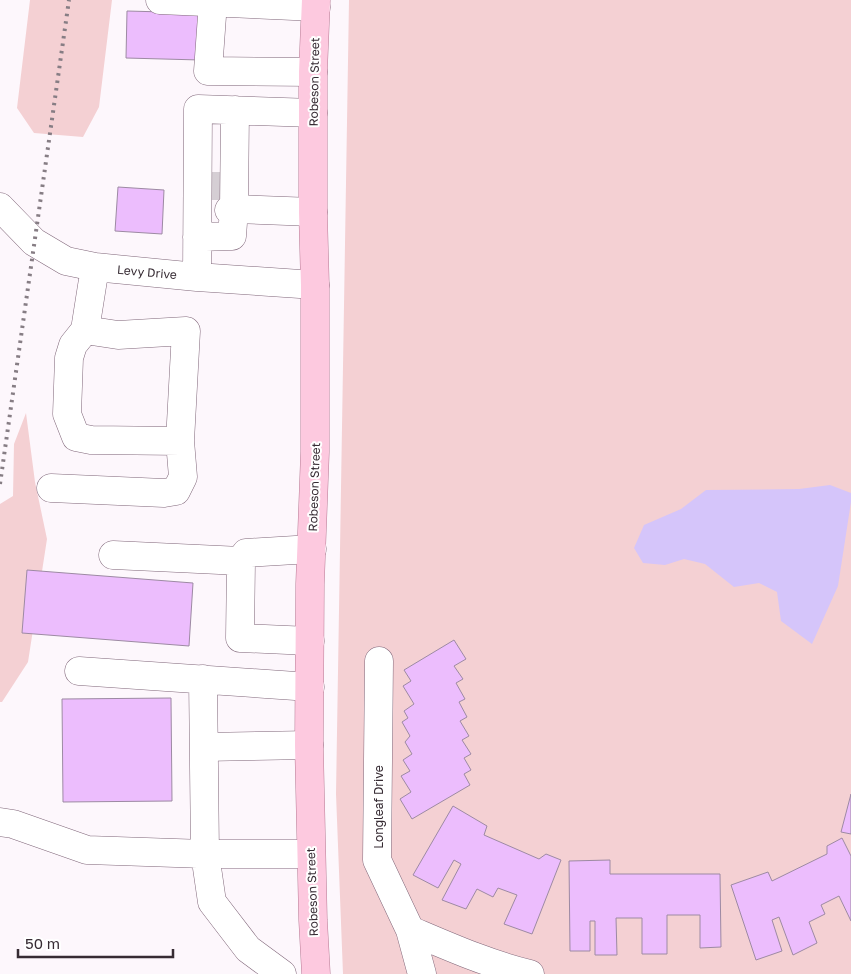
<svg xmlns="http://www.w3.org/2000/svg" width="851" height="974" font-family="'Golos Text',sans-serif">
<rect width="100%" height="100%" fill="#fdf7fc"/>
<path fill="#f4d0d3" d="M30,0H112L99,107L83,137L34,133L17,108Z
M349,0H851V974H343L336,794Z
M26,413L35,482L47,539L28,662L2,702H0V504L13,496L14,444Z"/>
<path fill="#d5c5fa" d="M830,485L851,493V502L838,586L812,644L781,621L777,592L759,583L734,587L705,564L684,559L665,565L643,563L634,548L644,525L681,509L706,490L799,489Z"/>
<path fill="#ecbdfd" stroke="#9d8aa3" d="M127,11L201,13L200,60L126,58Z
M118,187L164,190L162,234L115,231Z
M27,570L193,583L189,646L22,633Z
M454,640L466,659L454,666L463,679L456,683L465,699L459,702L467,717L460,721L469,736L462,740L471,754L464,758L471,770L464,774L470,785L412,819L400,799L411,792L401,776L410,771L403,760L412,754L405,742L410,736L402,722L408,718L404,711L414,704L403,686L411,681L404,670Z
M171,698L172,801L63,802L62,699Z
M851,794V834L841,832Z
M453,806L487,826L484,835L539,859L546,854L561,860L532,934L504,924L517,895L498,888L493,897L477,889L466,909L442,900L461,864L454,860L438,888L413,875Z
M842,838L851,856V921L839,896L821,905L825,914L809,922L817,943L793,955L779,917L772,920L782,951L756,960L731,885L768,872L772,881L827,854V846Z
M610,860V874H720L721,947L700,948V915H667V954H642V918H616L617,955H595V921H590V951H570L569,861Z"/>
<g fill="none" stroke-linecap="round" stroke-linejoin="round">
<path stroke="#d5ced4" stroke-width="28" stroke-dasharray="28 14" stroke-linecap="butt" d="M208,186H229"/>
<g stroke="#80677a" stroke-width="29">
<path id="minor" d="M160,0L316,7
M213,2L208,71L313,72
M235,110L234,209L313,212
M0,207L34,242L66,261L95,267L197,277L315,285
M197,237L232,236L234,209L229,210
M197,277L198,109L313,113
M85,330L73,345L69,358L67,414L76,437L91,440L180,441
M51,488L164,493L176,491L183,477L180,441L186,331L118,335L85,330L95,267
M113,555L241,561L240,638L310,641
M241,561L246,553L312,549
M379,661L377,860L410,930L422,974
M79,671L310,687
M204,747L309,745
M0,822L13,824L87,850L205,854L203,679
M410,930C450,947 488,964 530,974
M282,974L248,949L212,902L205,854H311"/>
</g>
<g stroke="#b77a94" stroke-width="29">
<path id="major" d="M316,974L313,920L309,745L310,584L315,452V285L313,212V72L316,0"/>
</g>
<use href="#minor" stroke="#fff" stroke-width="28"/>
<use href="#major" stroke="#fdc9df" stroke-width="28"/>
<path stroke="#867d84" stroke-width="4" stroke-dasharray="2.5 5" stroke-linecap="butt" d="M0,484L69,0"/>
</g>
<g text-anchor="middle" dominant-baseline="central" stroke-width="4" stroke-linejoin="round" paint-order="stroke">
<g font-size="12" fill="#362b33" stroke="#fff">
<text transform="translate(314 82) rotate(-89)">Robeson Street</text>
<text transform="translate(147 272) rotate(5)">Levy Drive</text>
<text transform="translate(314 487) rotate(-88)">Robeson Street</text>
<text transform="translate(378 807) rotate(-90)">Longleaf Drive</text>
<text transform="translate(312 892) rotate(-92)">Robeson Street</text>
</g>
</g>
<path d="M18 949v8h155v-8" fill="none" stroke="#362b33" stroke-width="2.5"/>
<text x="25" y="949" font-size="15" fill="#362b33" stroke="#ffffff" stroke-width="4" paint-order="stroke">50 m</text>
</svg>
